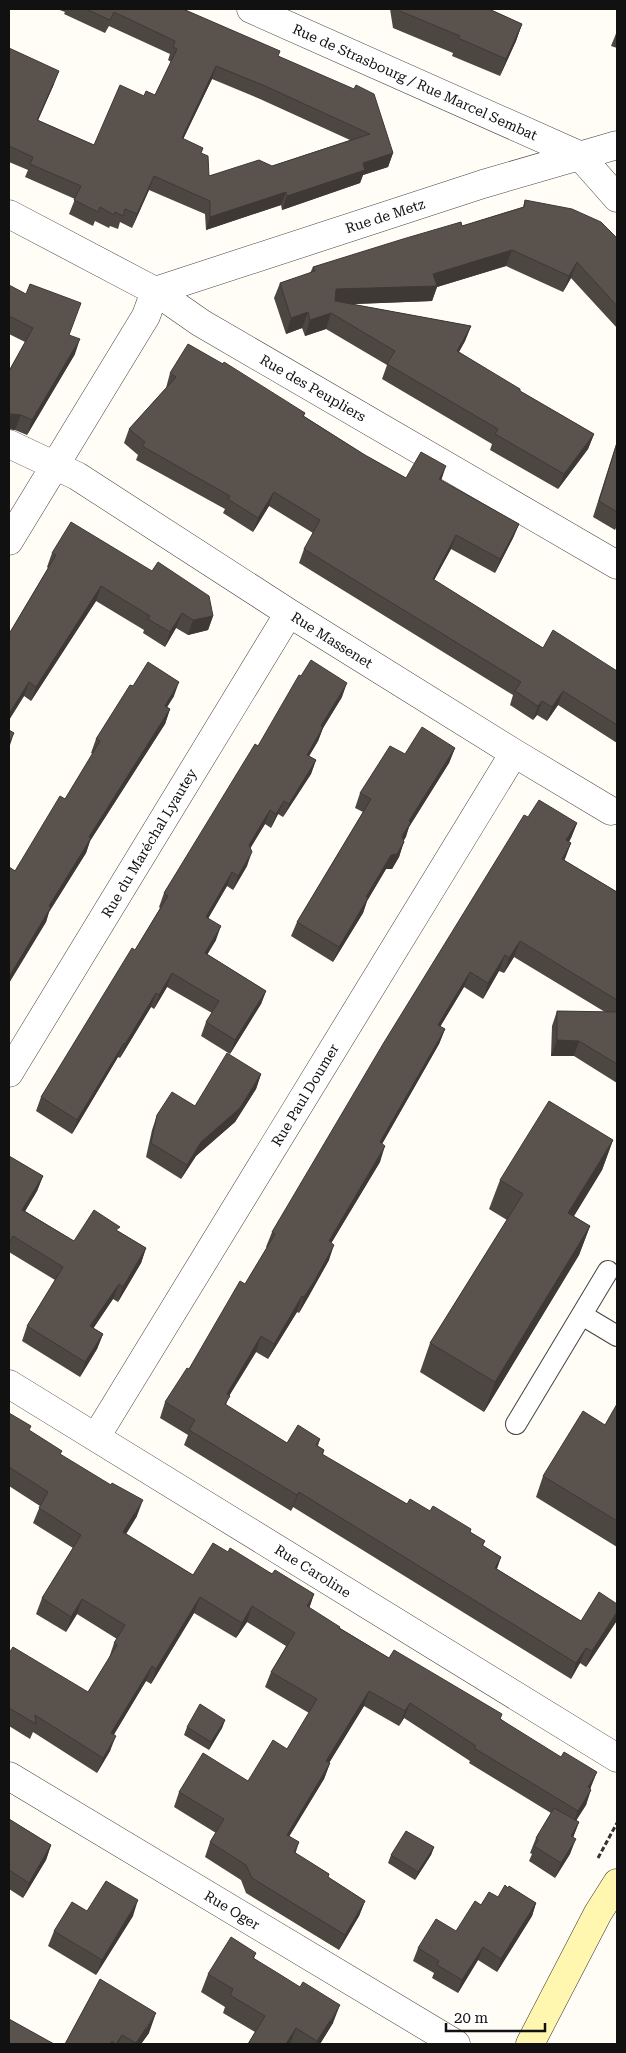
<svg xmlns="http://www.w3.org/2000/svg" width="626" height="2053" font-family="'Roboto Serif',serif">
<rect width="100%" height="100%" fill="#fffdf5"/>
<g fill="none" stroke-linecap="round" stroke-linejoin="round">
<g stroke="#444" stroke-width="22">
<path id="lane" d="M582,1315L617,1336
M516,1424L608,1271"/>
</g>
<g stroke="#444" stroke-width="29">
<path id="street" d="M251,9L579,155L617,198
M9,214L155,291L201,323L617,565
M155,291L483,184L617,145
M9,444L77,476L289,613L514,753L611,811
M9,541L146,316L155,291
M9,1073L289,613
M9,1384L617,1758
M96,1437L514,753
M9,1776L456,2044"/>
</g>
<g stroke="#333" stroke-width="29">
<path id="secondary" d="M530,2044L598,1913L617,1883"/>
</g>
<path stroke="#333" stroke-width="3" stroke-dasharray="5 2.5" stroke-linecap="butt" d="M598,1858L617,1823"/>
<use href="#lane" stroke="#fff" stroke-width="20"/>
<use href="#street" stroke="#fff" stroke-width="28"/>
<use href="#secondary" stroke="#fff6b0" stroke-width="28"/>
</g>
<path fill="#4d4742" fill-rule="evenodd" d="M57,9H183L278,56L393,153L388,167L363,175L360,183L282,210L281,205L206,230L205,214L149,190L132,228L120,222L118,229L110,226L109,228L95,221L93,226L69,214L75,199L25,177L28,170L9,162V48L54,84L38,120L94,145L144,96L155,95L171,62L168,60L170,54L109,26L105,33L64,14L65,12ZM212,79L260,99L350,140L272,166L209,176L201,153L183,139Z
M390,9H489L522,24L516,41L500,76L452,56L453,53L393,28Z
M617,31V48L611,46Z
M525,200L617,238V328L571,278L563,292L506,266L437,287L432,301L352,304L471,326L465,341L459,352L520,391L594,434L588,449L558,489L490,450L492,444L382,379L387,365L326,329L305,336L302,328L286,334L274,298L280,283L310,273L313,267L462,226L523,207Z
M9,285L69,335L75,354L27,435L15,430L9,429V371L25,342L9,334Z
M170,373L305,413L304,416L365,455L406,478L441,480L519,524L513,538L495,573L451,549L434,580L543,648L617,671V743L558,705L547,721L537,715L533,720L510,705L513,695L299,563L304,549L313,533L269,506L253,532L223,513L225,509L136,460L138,455L124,443L129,429L166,388Z
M617,441V526L615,530L593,517Z
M52,553L213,616L208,630L188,635L176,628L165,647L143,633L144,630L96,601L31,701L24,696L9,720V634L48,568L47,567Z
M133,686L174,696L167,707L170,709L165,724L90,841L86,853L49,912L46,922L9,983V867L15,871L65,799L93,754L91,753L96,739Z
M342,697L323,728L318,741L309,756L316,760L311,774L283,817L278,814L271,828L265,824L250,848L247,866L233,890L227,886L208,918L216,940L207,954L266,991L261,1004L230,1054L201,1036L206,1022L212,1013L167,987L154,1009L151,1007L120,1058L118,1057L72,1134L36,1111L41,1097L135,950L160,908L159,907L164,893L258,746Z
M455,748L449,763L409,827L404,840L399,857L392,869H386L367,901L363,913L333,962L291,936L297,922L363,812L355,808L360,793L405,754Z
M528,817L577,823L571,838L569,842L571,843L564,860L617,892V1083L574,1056H551L552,1026L557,1011L605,1012L514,957L504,973L499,971L483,999L464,987L440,1027L445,1029L439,1044L382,1144L380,1162L331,1243L329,1260L309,1296L299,1313L297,1312L268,1359L256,1352L229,1396L226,1405L287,1443L320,1439L318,1446L324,1450L323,1455L407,1504L430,1511L470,1532L485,1541L483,1546L501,1557L497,1569L581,1621L617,1604V1617L616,1622L586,1667L580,1663L571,1679L293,1507L291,1511L184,1445L188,1435L160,1418L165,1402L189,1369L245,1284L267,1248L266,1247L272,1232Z
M261,1074L256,1089L235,1122L196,1156L181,1179L146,1157L152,1130L157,1115L195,1106Z
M613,1140L602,1170L574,1216L590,1226L579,1255L484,1412L420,1372L430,1343L507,1220L489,1209L500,1180Z
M9,1156L43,1176L37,1191L25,1211L74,1241L118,1231L146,1248L141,1263L118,1302L113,1299L93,1328L103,1334L97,1349L80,1377L22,1341L27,1326L55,1280L9,1252Z
M617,1404V1547L536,1497L543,1476L605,1425Z
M9,1413L30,1431L60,1454L137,1516L126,1534L193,1575L228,1552L314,1594L309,1608L340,1628L389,1658L501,1719L591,1787L586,1805L576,1821L579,1822L573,1837L570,1854L555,1878L529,1861L532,1854L530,1853L536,1838L551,1813L469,1763L470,1761L404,1718L399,1726L364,1706L329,1763H330L324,1779L289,1836L295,1853L329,1874L328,1877L365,1901L359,1916L339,1950L246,1893L241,1880L205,1857L210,1842L216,1833L174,1807L179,1792L248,1781L287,1749L309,1713L265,1687L271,1672L286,1646L247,1622L236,1638L194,1613L151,1684L146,1681L114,1734L110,1751L97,1773L33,1732L30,1739L9,1726V1653L88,1692L109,1658L114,1643L117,1639L77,1614L66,1632L36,1614L42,1598L73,1548L33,1523L40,1506L9,1486Z
M225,1720L222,1728L209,1750L184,1735L187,1727Z
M9,1819L51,1845L46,1860L23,1898L9,1889Z
M434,1847L431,1855L415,1880L388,1863L391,1855Z
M508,1888L536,1903L532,1916L497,1972L478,1960L458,1993L432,1978L434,1973L413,1961L418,1948L456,1931L481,1905L498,1897Z
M87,1911L133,1916L96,1975L48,1946L54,1931Z
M256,1953L254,1958L333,2023L320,2044H248L255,2032L223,2013L225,2007L201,1992L208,1974Z
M100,1979L149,2033L141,2044H65Z"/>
<path fill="#3f3936" d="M522,24L516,41L500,76L506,59Z
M216,66L212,79L177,152L182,138Z
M59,71L54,84L32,134L37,120Z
M393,153L388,167L363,175L360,183L282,210L287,196L363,163Z
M154,176L149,190L132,228L137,214Z
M286,192L281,205L206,230L210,217Z
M512,250L506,266L437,287L432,301L331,305L336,289L433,274Z
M577,262L571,278L563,292L569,276Z
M308,312L302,328L286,334L291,318Z
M331,313L326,329L305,336L310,320Z
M471,326L465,341L451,366L457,351Z
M80,339L75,354L27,435L32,420Z
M11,414L21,415L15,430L9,429V422Z
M594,434L588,449L558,489L564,474Z
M446,466L441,481L439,479Z
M274,492L269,506L253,532L258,518Z
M519,524L513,538L495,573L500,559Z
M456,535L451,549L427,593L433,579Z
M101,586L96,601L31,701L36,687Z
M182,613L176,628L165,647L170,632Z
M213,616L208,630L188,635L193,620Z
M29,682L24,696L9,720V714Z
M179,682L174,696L159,720L165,706Z
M347,683L342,697L323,728L318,741L302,768L307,755L321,726Z
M563,691L558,705L547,721L552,707Z
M542,701L537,715L533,720L538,706Z
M170,709L165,724L90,841L86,853L49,912L46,922L9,983V977L89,837Z
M14,733L9,748V742Z
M455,748L449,763L409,827L406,837L397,851L409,821Z
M316,760L311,774L283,817L289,804Z
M284,801L278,814L271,828L276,814Z
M270,810L265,824L244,859L249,845Z
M577,823L571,838L560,856L566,840Z
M404,842L399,857L392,869H386L367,901L363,913L333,962L339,947L366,897L391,855Z
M571,843L565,859L556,874L562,859Z
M252,852L247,866L233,890L238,876Z
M232,872L227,886L201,931L206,917Z
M221,926L216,940L200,967L205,953Z
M520,941L514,957L504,973L509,958Z
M505,955L499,971L483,999L488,983Z
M470,972L464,987L432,1040L438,1025Z
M172,973L167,987L154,1009L159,995Z
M266,991L261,1004L230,1054L235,1040Z
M156,993L151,1007L120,1058L125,1044Z
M445,1029L439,1044L374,1158L380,1142Z
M557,1040L579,1041L574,1056H551Z
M124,1043L118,1057L72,1134L77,1120Z
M261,1074L256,1089L235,1122L196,1156L181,1179L187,1165L201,1142Z
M613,1140L602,1170L558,1242L568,1213Z
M385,1146L380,1162L323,1257L329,1241Z
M43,1176L37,1191L17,1225L22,1210Z
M590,1226L579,1255L484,1412L495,1382Z
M334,1245L329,1260L299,1313L304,1297Z
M146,1248L141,1263L118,1302L123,1287Z
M119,1284L113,1299L85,1341L90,1326Z
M302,1296L297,1312L268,1359L274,1344Z
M103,1334L97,1349L80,1377L85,1362Z
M261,1336L256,1352L221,1409L227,1394Z
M299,1492L293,1507L291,1511L297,1495Z
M143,1500L137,1516L118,1547L123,1532Z
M501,1557L495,1573V1568Z
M314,1594L309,1609L307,1606Z
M200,1597L194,1613L151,1684L156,1669Z
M82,1599L77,1614L66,1632L71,1617Z
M252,1606L247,1622L236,1638L242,1623Z
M617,1612V1617L616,1622L586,1667L592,1651Z
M586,1648L580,1663L571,1679L576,1663Z
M152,1666L146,1681L106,1748L111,1733Z
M369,1691L364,1706L321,1776L326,1761Z
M410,1703L404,1718L399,1726L405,1711Z
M225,1720L222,1728L209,1750L211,1742Z
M116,1736L110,1751L97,1773L103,1758Z
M330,1763L324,1779L281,1850L287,1835Z
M597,1772L591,1787L582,1803L588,1787Z
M591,1790L586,1805L572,1826L578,1811Z
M579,1822L573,1838L571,1836Z
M576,1839L570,1854L555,1878L561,1863Z
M299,1842L294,1858V1852Z
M51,1845L46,1860L23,1898L29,1883Z
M434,1847L431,1855L415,1880L418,1872Z
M138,1900L133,1916L96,1975L102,1960Z
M365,1901L359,1916L339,1950L345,1935Z
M536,1903L532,1916L497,1972L501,1959Z
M483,1947L478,1960L458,1993L462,1980Z
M340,2005L333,2023L320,2044H316Z
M156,2013L149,2033L141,2044H136Z
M296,2028L290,2044H286Z
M122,2035L118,2044H116Z"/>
<path fill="#5a524d" stroke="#3f3936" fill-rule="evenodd" d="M86,9H183L280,51L278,56L354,89L356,85L374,94L393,153L363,163L365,170L287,196L286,192L210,217V201L154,176L137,214L125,209L123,216L115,212L114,215L100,207L98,212L74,200L81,186L30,164L33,157L9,146V48L59,71L37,120L94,145L120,85L144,96L146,91L155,95L177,49L173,47L175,41L114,12L110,20ZM216,66L265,86L370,134L272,166L259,160L209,176L208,156L201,153L203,148L182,138Z
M399,9H489L522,24L506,59L458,38L460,36L400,11Z
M525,200L572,209L601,222L617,238V306L577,262L569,276L512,250L433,274L437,286L336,289L335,301L471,326L457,351L520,389V391L594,434L564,474L495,434L498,429L387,364L395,351L331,313L310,320L308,312L291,318L280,283L315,271L313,267L403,239L461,222L462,226L524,207Z
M30,284L81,303L69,335L80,339L32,420L21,415L11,414L9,413V371L33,328L9,316V285L26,294Z
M188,344L223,364L224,362L305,413L303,416L365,455L406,478L421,452L446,466L439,479L519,524L500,559L456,535L433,579L543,648L553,630L617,671V725L563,691L552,707L542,701L538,706L515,691L521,682L304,549L320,520L274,492L258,518L228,499L230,496L142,446L145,442L129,429L176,377L170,373Z
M617,443V512L599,501Z
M71,522L152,571L158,562L209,596L213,616L193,620L182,613L170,632L148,619L150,616L101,586L36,687L29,682L9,714V634L56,555L52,553Z
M311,660L347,683L321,726L323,727L307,755L316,760L289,804L284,801L276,814L270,810L249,845L252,852L238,876L232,872L206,917L221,926L205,953L266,991L235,1040L206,1022L219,1001L172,973L159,995L156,993L125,1044L124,1043L77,1120L41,1097L132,948L135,950L168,896L164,893L255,744L258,746L299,675L301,676Z
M148,662L179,682L165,706L170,709L89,837L91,838L49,906L51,907L9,977V867L15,871L60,796L65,799L100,741L96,739L130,685L133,686Z
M422,727L455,748L409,821L411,822L402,836L404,842L397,854L391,855L366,897L368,898L339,947L297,922L371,799L360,793L390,746L405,754Z
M9,730L14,733L9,742Z
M539,800L577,823L566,840L571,843L562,859L617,892V1000L520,941L509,958L505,955L488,983L470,972L438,1025L445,1029L380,1142L385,1146L329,1241L334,1245L315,1280L304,1297L302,1296L274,1344L261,1336L227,1394L230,1396L225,1404L287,1443L298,1425L320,1439L316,1445L324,1450L322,1454L407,1504L410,1499L430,1511L433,1506L471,1529L470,1532L485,1541L482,1545L501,1557L495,1568L581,1621L599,1592L617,1604V1612L592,1651L586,1648L576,1663L299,1492L297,1495L189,1430L195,1420L165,1402L187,1368L189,1369L240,1281L245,1284L275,1234L272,1232L383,1044L524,815L528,817Z
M557,1011L617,1012V1064L579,1041L557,1040Z
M227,1053L261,1074L240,1108L201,1142L187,1165L151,1143L157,1115L172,1092L195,1106Z
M549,1101L613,1140L568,1213L590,1226L495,1382L430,1343L523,1194L500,1180Z
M9,1156L43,1176L22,1210L74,1241L94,1210L120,1227L116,1230L146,1248L123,1287L119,1284L90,1326L103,1334L85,1362L27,1326L63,1267L13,1236L9,1243Z
M617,1404V1521L543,1476L583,1411L605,1425Z
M9,1413L31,1426L29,1430L62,1451L60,1454L111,1485L112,1483L143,1500L123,1532L193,1575L213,1543L228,1552L230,1548L272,1574L275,1570L314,1594L307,1606L340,1627L339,1628L389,1658L394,1650L502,1714L500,1719L561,1757L564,1752L597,1772L588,1787L591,1790L578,1811L474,1748L476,1746L410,1703L405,1711L369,1691L326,1761L330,1763L287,1835L299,1842L294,1852L329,1874L328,1877L365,1901L345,1935L252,1878L246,1865L210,1842L224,1819L179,1792L203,1753L248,1781L273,1740L287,1749L317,1699L271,1672L295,1633L252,1606L242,1623L200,1597L156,1669L152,1666L111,1733L116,1736L103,1758L35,1715L36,1724L9,1708V1653L13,1647L88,1692L117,1645L114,1643L125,1625L82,1599L71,1617L42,1598L81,1535L39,1508L48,1492L9,1467Z
M200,1704L225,1720L211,1742L187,1727Z
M554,1808L579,1822L571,1836L576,1839L561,1863L534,1846L538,1840L536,1838Z
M9,1819L51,1845L29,1883L9,1870Z
M406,1831L434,1847L418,1872L391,1855Z
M106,1881L138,1900L102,1960L54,1931L72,1902L87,1911Z
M505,1885L508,1888L509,1886L536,1903L501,1959L483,1947L462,1980L437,1965L439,1961L418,1948L436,1919L456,1931L475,1901L481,1905L489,1892L498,1897Z
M231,1937L256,1953L253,1958L276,1972L300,1987L303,1982L340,2005L317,2041L296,2028L286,2044H248L265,2016L230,1995L233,1989L208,1974Z
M100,1979L156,2013L136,2043L122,2035L116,2044L112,2041L110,2044H65Z
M9,2019L54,2044H9Z"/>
<g text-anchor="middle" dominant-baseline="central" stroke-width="5" stroke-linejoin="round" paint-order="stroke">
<g font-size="14" fill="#111" stroke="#fff">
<text transform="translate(415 82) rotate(24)">Rue de Strasbourg / Rue Marcel Sembat</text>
<text transform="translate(385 216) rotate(-18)">Rue de Metz</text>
<text transform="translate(313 388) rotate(30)">Rue des Peupliers</text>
<text transform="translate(332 640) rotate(32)">Rue Massenet</text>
<text transform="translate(149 843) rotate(-59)">Rue du Maréchal Lyautey</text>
<text transform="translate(305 1095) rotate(-59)">Rue Paul Doumer</text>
<text transform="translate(313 1571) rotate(32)">Rue Caroline</text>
<text transform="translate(232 1910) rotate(31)">Rue Oger</text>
</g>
</g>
<rect width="626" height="2053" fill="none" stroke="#111111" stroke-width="20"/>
<path d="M446 2023v8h99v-8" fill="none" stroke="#111111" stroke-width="2.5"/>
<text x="454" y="2023" font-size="15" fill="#111111" stroke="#ffffff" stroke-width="4" paint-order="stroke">20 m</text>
</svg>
